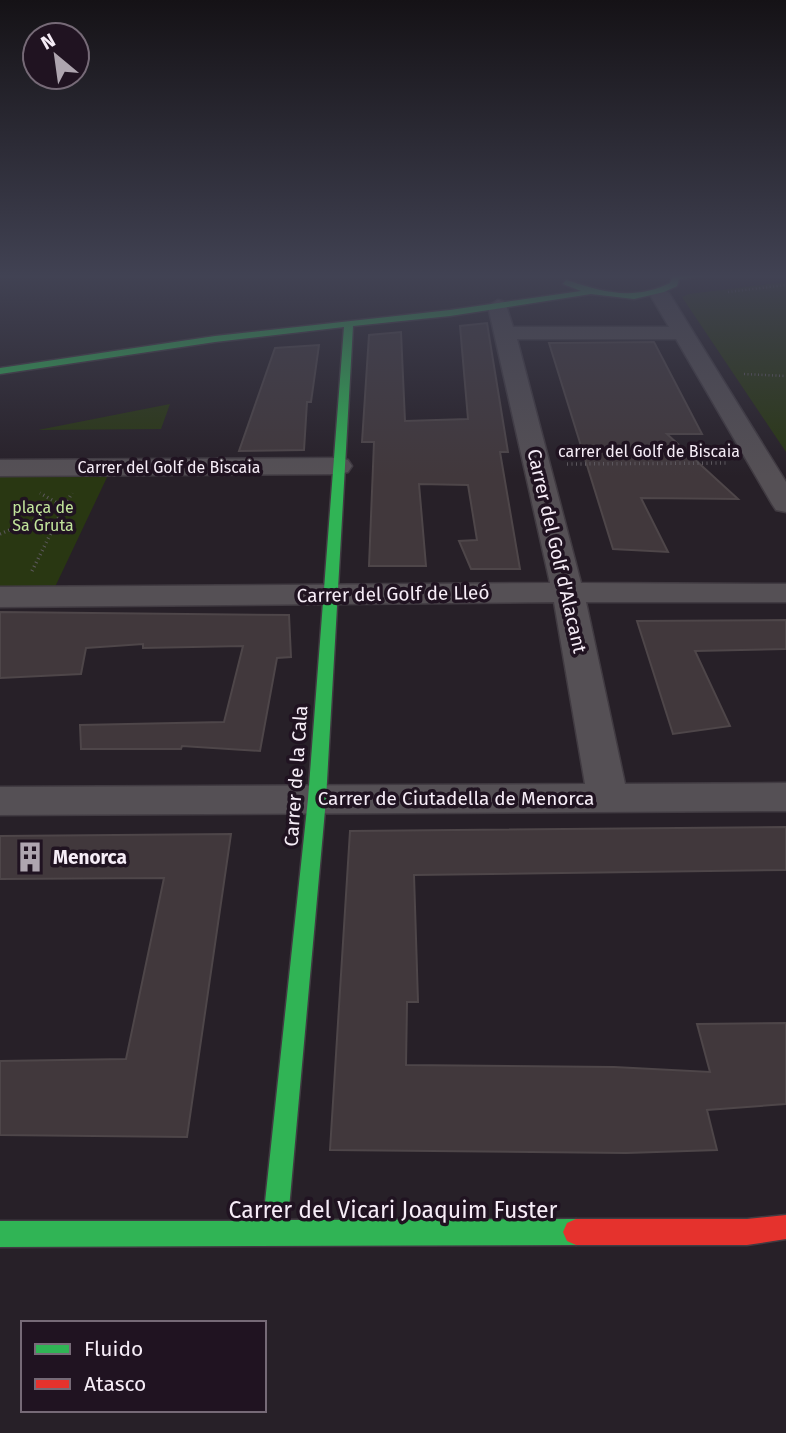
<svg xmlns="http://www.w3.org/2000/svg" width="786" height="1433" font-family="'Fira Sans',sans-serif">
<rect width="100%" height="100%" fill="#272028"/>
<path fill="#293712" d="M786,282V452L682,297L689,294Z
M170,404L161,429L38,430Z
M110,471L55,587L0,586V473Z"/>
<path fill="#41383c" stroke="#4e4649" stroke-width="2" d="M487,323L508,452H500L520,569H471L459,541L477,540L468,485L419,484L426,566H369L374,442H362L369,335L401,332L405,421L468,419L460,326Z
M654,342L702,434H667L738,499L641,498L668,552L613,549L549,343Z
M319,345L311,402H307L304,450L239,451L275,348Z
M0,612L289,615L291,657L277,658L260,751L182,746L181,749H81L80,725L224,722L243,646L143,648V644L86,648L81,674L0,678Z
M786,620V649L695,651L730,726L673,734L637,621Z
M786,827V870L414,875L418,1002H407L406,1065L614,1067L710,1072L697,1024L786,1023V1104L707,1110L717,1150L626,1153L330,1150L350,831Z
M231,834L187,1137L0,1135V1061L126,1059L164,878L0,879V836Z"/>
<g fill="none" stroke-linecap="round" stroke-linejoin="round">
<g stroke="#413b42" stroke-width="3">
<path id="street" d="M659,287L669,293L786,482V512L776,510L772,504L676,339H517L581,583L786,584V602H586L625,784L786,783V811L0,815V787L585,784L554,602L0,607V587L550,583L488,306L498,300L505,302L513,327H669L649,293Z
M339,458L348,460L352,466L348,472L339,474L0,476V460Z"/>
</g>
<g stroke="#413b42" stroke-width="3">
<path id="fast" d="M673,275H715L679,279L677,286L664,292L634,299L591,294L450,316L353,326L326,799L288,1220L576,1219L585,1223L589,1232L585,1241L576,1245L0,1247V1221H263L308,799L344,327L215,342L0,374V368L215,336L450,310L581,291L563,284L566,280C603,292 633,301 670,283Z"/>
</g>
<g stroke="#413b42" stroke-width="3">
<path id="jam" d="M786,1215V1239L747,1245H576L567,1241L563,1232L567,1223L576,1219H747Z"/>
</g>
<path stroke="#5e595f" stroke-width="2.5" stroke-dasharray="1 2.5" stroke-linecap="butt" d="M728,292L786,285
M744,374L786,376"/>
<path stroke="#5e595f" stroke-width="3.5" stroke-dasharray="1 3.5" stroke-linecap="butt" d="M567,464L729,463
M0,534L64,507L72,493
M32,571L64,507L40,493"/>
<use href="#street" fill="#555055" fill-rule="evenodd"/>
<use href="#fast" fill="#30b455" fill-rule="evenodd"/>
<use href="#jam" fill="#e5322d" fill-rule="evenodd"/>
</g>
<linearGradient id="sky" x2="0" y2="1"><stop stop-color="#151216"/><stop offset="0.58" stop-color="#414253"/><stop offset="1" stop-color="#414253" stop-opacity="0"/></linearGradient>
<rect width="786" height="476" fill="url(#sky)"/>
<defs>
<g id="building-bare" transform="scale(2.415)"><path d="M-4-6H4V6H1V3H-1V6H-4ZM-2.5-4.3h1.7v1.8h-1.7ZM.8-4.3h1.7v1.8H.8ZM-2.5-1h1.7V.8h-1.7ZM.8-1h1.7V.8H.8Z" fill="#aea5af" stroke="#201321" stroke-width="2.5" paint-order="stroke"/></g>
</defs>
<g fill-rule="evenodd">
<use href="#building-bare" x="30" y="857"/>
</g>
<g text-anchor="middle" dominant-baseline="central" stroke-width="7" stroke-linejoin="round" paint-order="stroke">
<g font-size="16" fill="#f6edf7" stroke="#201321">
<text x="649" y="451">carrer del Golf de Biscaia</text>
<text x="169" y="467">Carrer del Golf de Biscaia</text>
</g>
<g font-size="16" fill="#c2e59c" stroke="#201321">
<text x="43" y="507">plaça de<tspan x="43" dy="18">Sa Gruta</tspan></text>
</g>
<g font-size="19" fill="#f6edf7" stroke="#201321">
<text transform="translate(557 551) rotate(77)">Carrer del Golf d'Alacant</text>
<text transform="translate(393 594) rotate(-1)">Carrer del Golf de Lleó</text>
<text transform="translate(296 776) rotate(-86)">Carrer de la Cala</text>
<text x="456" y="798">Carrer de Ciutadella de Menorca</text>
</g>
<g font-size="19" font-weight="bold" fill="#f6edf7" stroke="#201321" text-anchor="start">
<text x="53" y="857">Menorca</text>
</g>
<g font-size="23" fill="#f6edf7" stroke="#201321">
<text x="393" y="1210">Carrer del Vicari Joaquim Fuster</text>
</g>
</g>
<rect x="21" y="1321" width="245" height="91" fill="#201321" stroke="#766a77" stroke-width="2"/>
<rect x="35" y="1344" width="35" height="10" fill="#30b455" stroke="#766a77" stroke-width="2"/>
<text x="84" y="1356" font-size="21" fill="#f6edf7">Fluido</text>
<rect x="35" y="1379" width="35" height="10" fill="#e5322d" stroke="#766a77" stroke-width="2"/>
<text x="84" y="1391" font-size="21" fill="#f6edf7">Atasco</text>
<g transform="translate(56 56) rotate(331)"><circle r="33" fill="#201321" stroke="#766a77" stroke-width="2"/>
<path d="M0-5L12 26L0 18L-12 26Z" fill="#aea5af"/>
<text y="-10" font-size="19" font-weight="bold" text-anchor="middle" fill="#f6edf7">N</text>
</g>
</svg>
